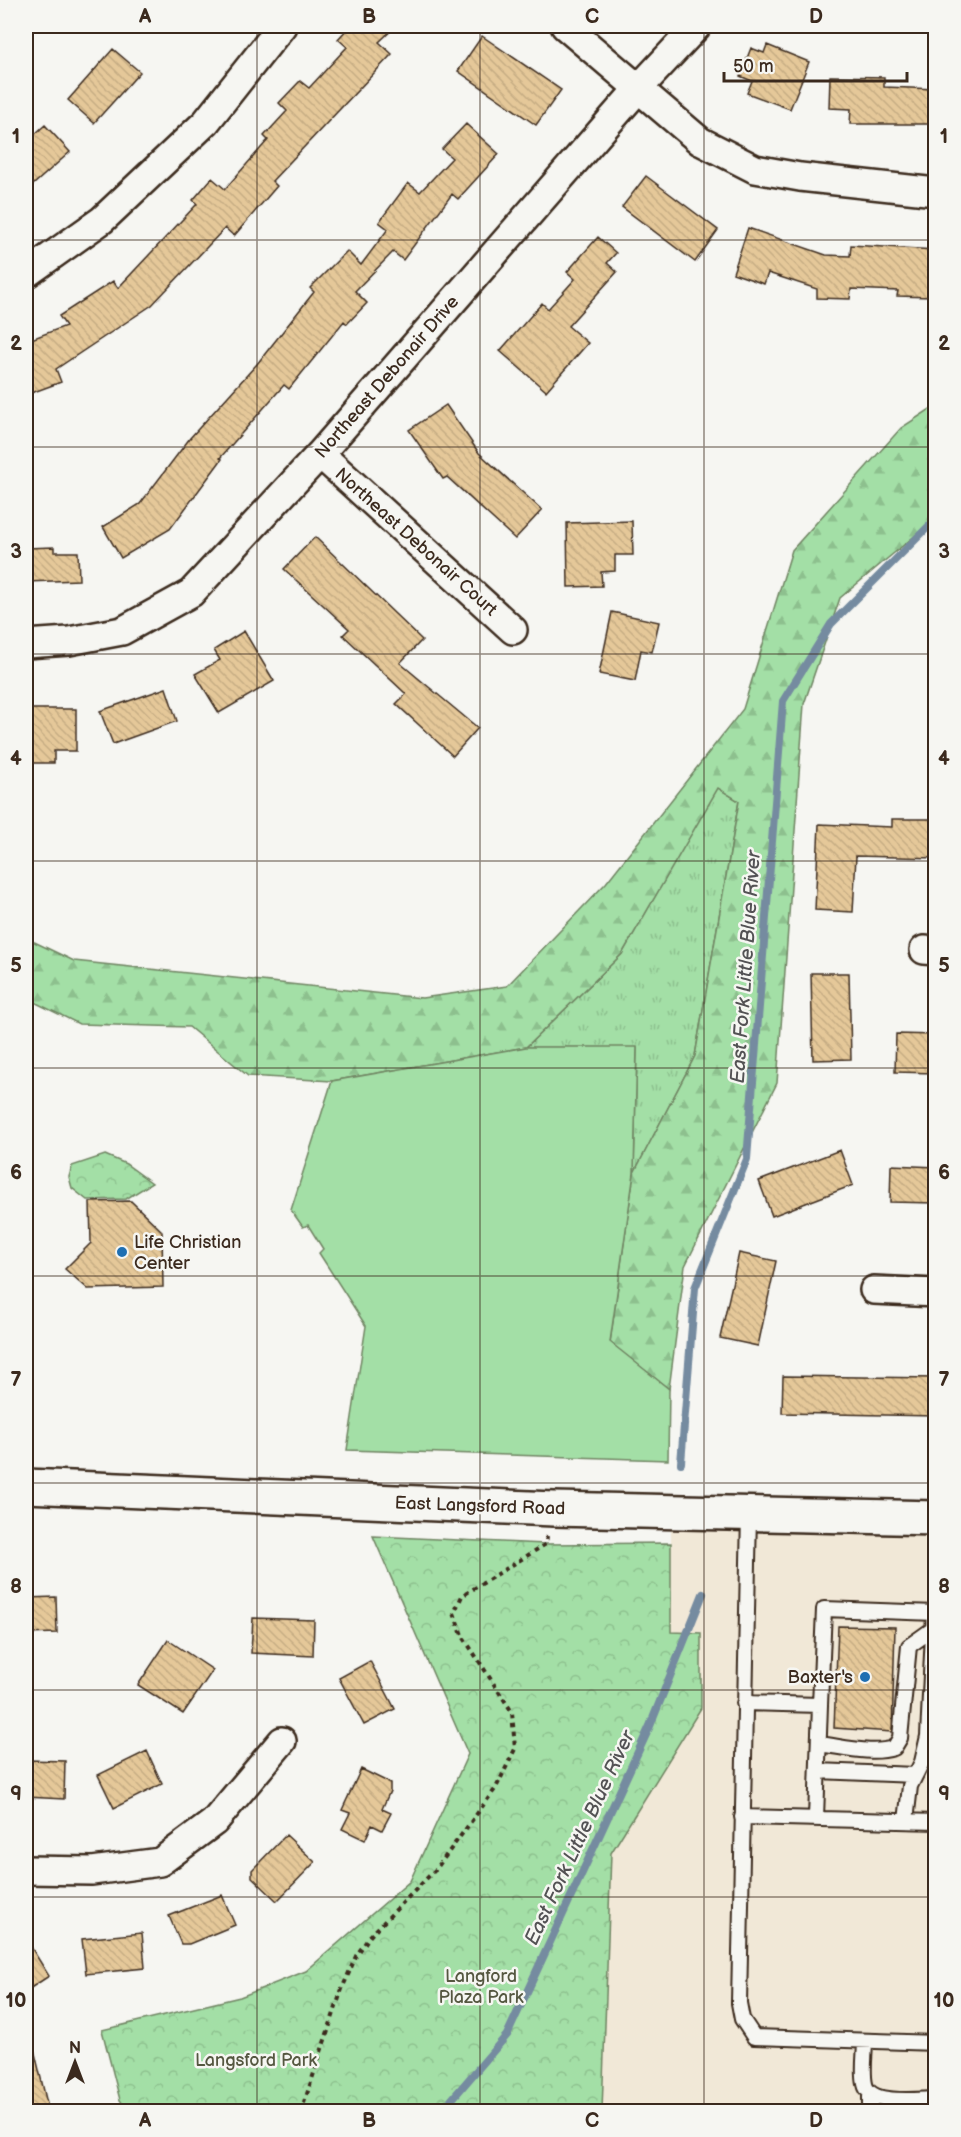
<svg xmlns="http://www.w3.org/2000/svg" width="961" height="2137" font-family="'Balsamiq Sans',sans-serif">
<defs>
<pattern id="grass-tufts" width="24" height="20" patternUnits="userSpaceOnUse" patternTransform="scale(1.5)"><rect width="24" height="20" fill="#a3dfa6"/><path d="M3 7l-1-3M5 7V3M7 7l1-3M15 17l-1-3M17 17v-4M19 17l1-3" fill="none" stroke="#8dc08e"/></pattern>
<pattern id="forest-firs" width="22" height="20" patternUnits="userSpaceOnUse" patternTransform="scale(1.5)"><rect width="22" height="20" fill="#a3dfa6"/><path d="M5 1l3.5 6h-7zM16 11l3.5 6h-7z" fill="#8dc08e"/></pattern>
<pattern id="park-crowns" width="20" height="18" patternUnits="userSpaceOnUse" patternTransform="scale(1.5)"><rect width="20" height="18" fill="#a3dfa6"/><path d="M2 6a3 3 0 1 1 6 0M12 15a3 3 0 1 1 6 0" fill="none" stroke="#8dc08e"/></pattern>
<pattern id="building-back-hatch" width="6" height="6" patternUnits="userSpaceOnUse" patternTransform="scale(1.5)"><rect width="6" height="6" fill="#e5c899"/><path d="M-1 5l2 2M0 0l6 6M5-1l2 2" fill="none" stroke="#c5ac83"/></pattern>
</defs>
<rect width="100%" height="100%" fill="#f6f6f2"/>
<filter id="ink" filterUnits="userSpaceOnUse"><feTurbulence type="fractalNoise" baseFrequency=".0167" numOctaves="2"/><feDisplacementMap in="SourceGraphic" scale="12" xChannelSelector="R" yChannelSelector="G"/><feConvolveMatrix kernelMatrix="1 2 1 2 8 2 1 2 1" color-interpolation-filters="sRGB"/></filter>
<g filter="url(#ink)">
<path fill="#f1e8d7" d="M671,1528L935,1536V2111L602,2112L611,1853L701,1708L671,1633Z"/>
<path fill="url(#grass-tufts)" stroke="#6f8462" stroke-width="1.5" d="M717,787L739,801L695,1056L634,1173L637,1048L526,1047L622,954Z"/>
<path fill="url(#forest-firs)" stroke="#6f8462" stroke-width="1.5" d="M935,406V519L840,598L804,704L777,1083L685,1266L669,1389L610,1343L634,1173L695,1056L739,801L718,788L622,954L526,1047L332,1081L248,1076L189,1027L79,1024L26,998V938L74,961L422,998L507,986L606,883L743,709L792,550L901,428Z"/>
<path fill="url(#park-crowns)" stroke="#6f8462" stroke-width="1.5" d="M105,1155L126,1164L152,1183L126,1199L87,1200L72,1188L69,1177L72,1166Z
M373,1536L546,1544L671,1543V1632L701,1633V1708L611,1853L602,2111H128L120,2100L102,2030L240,1997L306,1971L410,1881L468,1754Z"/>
<path fill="#a3dfa6" stroke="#6f8462" stroke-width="1.5" d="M526,1047H637L634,1173L610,1342L669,1389L668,1460L347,1450L366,1326L319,1253L323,1249L308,1225L303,1227L291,1210L332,1081Z"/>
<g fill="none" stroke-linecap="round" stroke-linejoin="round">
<path stroke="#758ba0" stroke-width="8" d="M681,1463L695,1288L747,1159L783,701L831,624L936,519
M441,2112L507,2035L650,1726L703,1594"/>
</g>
<path fill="url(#building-back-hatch)" stroke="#3b2a1e" stroke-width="1.5" d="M350,26H396L379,42L392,54L272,181L277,186L234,236L225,228L152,305L56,369L61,382L26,395V341L66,326L59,316L113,281L118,288L197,204L193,200L212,178L225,189L268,140L264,136L287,111L279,103L300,81L309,88L347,47L338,39Z
M482,36L561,90L536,125L458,71Z
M767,45L809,62L790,109L747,93L752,81L740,76L751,48L764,53Z
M113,49L140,72L94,123L68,100Z
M830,76L884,77V87L936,89V124H850L851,109L829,108Z
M466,124L499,154L458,199L452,194L403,260L393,252L355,291L367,303L347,324L344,321L289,389L284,385L220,458L222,459L170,529L121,558L103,527L140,504L190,438L257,364L314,292L310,288L347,251L361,265L388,229L379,222L408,183L420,192L452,158L442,149Z
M45,125L70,152L26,191V142Z
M646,176L718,230L695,262L622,207Z
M748,228L826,255L850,256L851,245L936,250V285H933L932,297L897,296L898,291L851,289L850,299L817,298V289L768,273L764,284L733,273Z
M598,237L616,253L607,263L617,272L568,326L588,343L546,391L500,351L542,303L548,309L575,279L567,272Z
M446,405L479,453L542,510L515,539L447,477L443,479L409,430Z
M632,521L633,555H615V571L601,572L602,586L568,587L567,523Z
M315,537L422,640L400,663L478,728L453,756L396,704L406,694L343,635L349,629L284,569Z
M54,547V552H78L79,580L26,582V548Z
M612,612L659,622L652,652L641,650L635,681L599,674Z
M244,631L274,681L219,713L195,674L220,660L214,650Z
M166,688L177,721L113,744L100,711Z
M26,709H76V751H54V763H26Z
M892,819H936V858L856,856L853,912L815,910L819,824L892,827Z
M811,973H849L851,1059L813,1060Z
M896,1034L936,1035V1073L895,1072Z
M840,1150L853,1185L772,1216L759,1181Z
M891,1165L936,1167V1203L890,1202Z
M131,1201L162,1231L163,1287L88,1289L65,1269L91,1243L90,1202Z
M739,1253L776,1261L758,1346L720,1338Z
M783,1376L936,1378V1416L782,1413Z
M56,1597L57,1633L26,1634V1598Z
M253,1618L314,1620L313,1656L251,1653Z
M838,1626L895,1627L892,1732L834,1728Z
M168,1640L213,1670L183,1714L138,1685Z
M370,1661L395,1709L364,1725L339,1678Z
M147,1751L162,1784L114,1808L98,1775Z
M26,1760L65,1761L64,1799L26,1797Z
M361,1769L390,1783V1791L382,1809L391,1813L382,1830L372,1825L365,1840L342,1829L350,1813L342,1810Z
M286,1835L315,1862L277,1901L252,1877V1870Z
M222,1895L235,1925L189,1944H181L169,1916Z
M142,1933L145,1968L86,1974L82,1939Z
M26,1939L49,1976L26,1991Z
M33,2045L49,2112H26V2046Z"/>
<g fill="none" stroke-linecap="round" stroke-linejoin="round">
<g stroke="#3b2a1e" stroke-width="18">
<path id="lane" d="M749,1514L739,2003L742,2019L754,2037L936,2043
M744,1703L820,1705L824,1609L936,1613
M819,1744C843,1747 871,1755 894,1748L900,1738L909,1646L933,1629
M818,1771L915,1775
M742,1817L936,1822
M816,1818L820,1705
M906,1821L910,1786L922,1762L928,1736L934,1613
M865,2041C865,2054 862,2071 865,2084C869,2106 918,2099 936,2099
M870,2112V2093"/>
</g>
<g stroke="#3b2a1e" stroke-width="32">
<path id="street" d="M565,26L700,141L755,169L800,177L936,192
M26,274L102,220L206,122L282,26
M320,454L513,630
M26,644L69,641L122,631L191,593L320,454L637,90L697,26
M924,950L936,951
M874,1290L936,1293
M26,1870L92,1871L160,1862L214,1822L282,1741"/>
</g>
<g stroke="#3b2a1e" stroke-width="38">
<path id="secondary" d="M26,1486L554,1509L936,1518"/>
</g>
<path stroke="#3b2a1e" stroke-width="4" stroke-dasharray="4.5 4.5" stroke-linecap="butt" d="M301,2112L342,1989L356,1956L370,1936L436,1869L496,1788L515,1749L512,1712L462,1635L454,1613L462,1596L546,1544L547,1536"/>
<use href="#lane" stroke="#f6f6f2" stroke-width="14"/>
<use href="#street" stroke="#f6f6f2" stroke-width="27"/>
<use href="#secondary" stroke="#f6f6f2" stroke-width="33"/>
</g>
</g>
<path fill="none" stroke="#3b2a1e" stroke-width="1.5" stroke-opacity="0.55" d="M257,26V2112M480,26V2112M704,26V2112M26,240H936M26,447H936M26,654H936M26,861H936M26,1068H936M26,1276H936M26,1483H936M26,1690H936M26,1897H936"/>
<g fill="#1f6fb2" stroke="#f6f6f2" stroke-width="2">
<circle cx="122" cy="1252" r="6"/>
<circle cx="865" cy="1677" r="6"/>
</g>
<g text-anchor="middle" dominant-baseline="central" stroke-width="5" stroke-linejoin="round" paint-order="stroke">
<g font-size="18" fill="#3b2a1e" stroke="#f6f6f2">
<text transform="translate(387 377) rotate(-49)">Northeast Debonair Drive</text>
<text transform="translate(416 542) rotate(42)">Northeast Debonair Court</text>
<text transform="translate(480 1506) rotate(2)">East Langsford Road</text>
</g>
<g font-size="18" fill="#3b2a1e" stroke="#f6f6f2" text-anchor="start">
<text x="134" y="1242">Life Christian<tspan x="134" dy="21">Center</tspan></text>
<text x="853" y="1677" text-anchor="end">Baxter's</text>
</g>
<g font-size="18" fill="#555740" stroke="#f6f6f2">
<text x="481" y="1976">Langford<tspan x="481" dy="21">Plaza Park</tspan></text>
<text x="256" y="2060">Langsford Park</text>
</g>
<g font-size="20" font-style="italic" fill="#535254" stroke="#f6f6f2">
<text transform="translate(746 967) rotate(-86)">East Fork Little Blue River</text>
<text transform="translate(580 1838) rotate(-65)">East Fork Little Blue River</text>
</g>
</g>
<rect width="961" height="2137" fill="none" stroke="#f6f6f2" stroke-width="66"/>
<g transform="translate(75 2062)" stroke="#f6f6f2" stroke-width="4.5" paint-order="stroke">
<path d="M0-4.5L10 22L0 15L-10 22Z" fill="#3b2a1e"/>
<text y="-9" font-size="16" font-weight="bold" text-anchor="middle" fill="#3b2a1e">N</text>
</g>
<path d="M724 72v9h183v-9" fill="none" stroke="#3b2a1e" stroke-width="3"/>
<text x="733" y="72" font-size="18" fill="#3b2a1e" stroke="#f6f6f2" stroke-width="4.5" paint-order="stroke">50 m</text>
<rect x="33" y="33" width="895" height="2071" fill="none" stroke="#3b2a1e" stroke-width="2"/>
<g font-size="20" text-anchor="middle" font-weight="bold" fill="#3b2a1e">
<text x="145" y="23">A</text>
<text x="369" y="23">B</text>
<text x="592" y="23">C</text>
<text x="816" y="23">D</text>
<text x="16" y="143">1</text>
<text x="944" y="143">1</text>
<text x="16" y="350">2</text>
<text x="944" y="350">2</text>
<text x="16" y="558">3</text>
<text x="944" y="558">3</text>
<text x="16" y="765">4</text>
<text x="944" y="765">4</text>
<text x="16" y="972">5</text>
<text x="944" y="972">5</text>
<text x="16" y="1179">6</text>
<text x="944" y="1179">6</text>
<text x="16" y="1386">7</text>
<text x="944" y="1386">7</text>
<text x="16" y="1593">8</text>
<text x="944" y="1593">8</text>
<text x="16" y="1800">9</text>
<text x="944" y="1800">9</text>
<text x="16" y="2007">10</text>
<text x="944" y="2007">10</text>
<text x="145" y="2127">A</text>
<text x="369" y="2127">B</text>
<text x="592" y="2127">C</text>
<text x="816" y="2127">D</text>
</g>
</svg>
